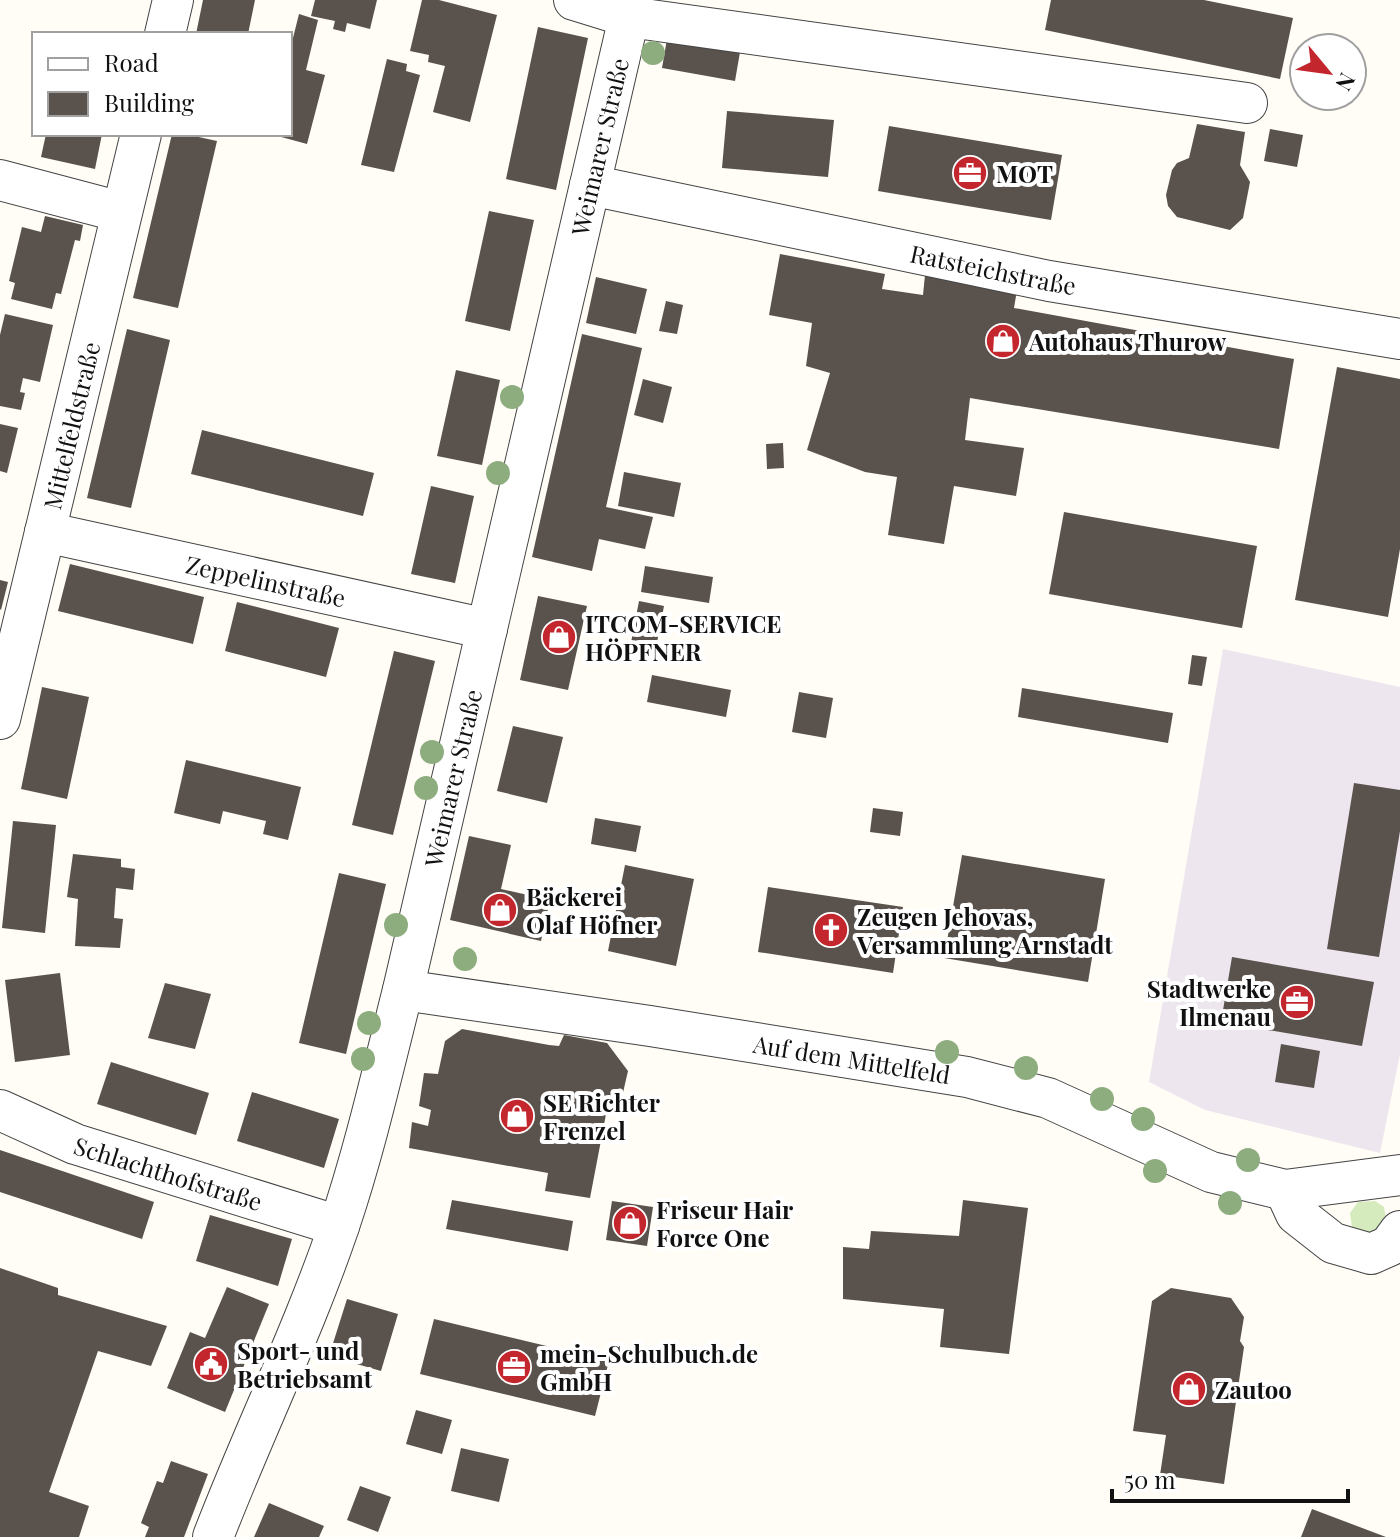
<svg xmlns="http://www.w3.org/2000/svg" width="1400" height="1537" font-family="'Playfair Display',serif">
<rect width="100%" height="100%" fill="#fffdf5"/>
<path fill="#eee6ef" d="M1223,649L1400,687V1054L1380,1153L1205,1110L1149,1082Z"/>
<path fill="#d5ebbd" d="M1375,1201L1384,1207L1387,1224C1374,1233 1366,1236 1352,1227L1350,1213L1358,1202Z"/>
<path fill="#5a524d" d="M203,0H255L248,34H196Z
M315,0H377L370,29L347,23L345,32L333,29L335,21L311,16Z
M422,0H439L497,15L470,122L433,112L445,66L428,62L429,55L410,51Z
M1051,0H1204L1293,18L1280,79L1045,30Z
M299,14L318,20L306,70L325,75L307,144L274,135L290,134V50Z
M538,27L588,38L556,190L506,179Z
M667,39L740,52L735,81L662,68Z
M387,59L407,64L406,71L420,75L394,172L361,165Z
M727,111L834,120L828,177L722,168Z
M1197,124L1245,132L1240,165L1250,182L1243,218L1230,230L1177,217L1168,206L1166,195L1172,170L1177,163L1189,158Z
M889,126L1062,155L1051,220L878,191Z
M1270,129L1303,135L1297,167L1264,161Z
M46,134H102L95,169L41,157Z
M172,134H185L217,141L178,308L133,298Z
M489,211L534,220L510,331L465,321Z
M45,216L83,225L80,241L75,240L61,294L56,293L52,309L11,299L15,283L9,281L22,227L41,232Z
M780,254L885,274L882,289L923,295L925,275L1017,290L1014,308L1294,359L1279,449L970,398L965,440L1024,448L1016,496L954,486L944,544L888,535L897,477L865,472L807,450L830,373L806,366L812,323L769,315Z
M596,277L647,289L636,334L586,323Z
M666,301L683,305L677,334L659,331Z
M5,314L53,325L40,382L23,378L20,392L25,393L21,410L0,406V335Z
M127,329L170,340L131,508L87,498Z
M582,334L642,348L606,507L653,517L645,549L599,539L592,571L532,557Z
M1337,367L1400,379V549L1388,617L1295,600Z
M456,370L500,380L482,465L437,456Z
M643,379L672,387L663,423L634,415Z
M0,424L18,428L7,473L0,471Z
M202,430L374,473L363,516L191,474Z
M783,443L784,468L767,469L766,444Z
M624,472L681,483L674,517L618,506Z
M431,486L474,496L455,583L411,574Z
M1064,512L1257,546L1242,628L1049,594Z
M70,564L204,597L193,644L58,611Z
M645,566L713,577L709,603L641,592Z
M0,580L8,582L1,610L0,609Z
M538,596L587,606L568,690L520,680Z
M639,601L664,606L654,658L629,653Z
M237,602L339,628L326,677L225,651Z
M394,651L435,661L393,835L352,825Z
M1192,655L1207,657L1202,686L1188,684Z
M652,675L731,690L726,717L647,702Z
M42,687L89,697L67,799L21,789Z
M1022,688L1173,713L1168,743L1018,717Z
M799,692L833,698L826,738L792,732Z
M513,726L563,737L547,803L497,791Z
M186,760L301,787L288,840L263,834L266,821L223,811L220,824L174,813Z
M1354,783L1400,790V831L1379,957L1327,949Z
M873,808L903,812L900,836L870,832Z
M595,818L641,826L636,852L591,844Z
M13,821L56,825L45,933L2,928Z
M469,836L511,845L501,889L550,900L541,941L450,920Z
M73,854L121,859V867L135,869L133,890L116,888L114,918L123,919L120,948L75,946L78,899L67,897Z
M962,855L1105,879L1088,982L944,958Z
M625,865L694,879L676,966L608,951Z
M339,873L386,884L346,1054L299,1043Z
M768,887L903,907L893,973L758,952Z
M1232,957L1374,982L1362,1046L1221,1022Z
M60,973L70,1055L15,1062L5,980Z
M165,983L211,994L195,1049L148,1038Z
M462,1029L549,1045L559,1046L564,1035L607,1043L628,1071L619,1110L607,1109L590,1198L545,1191L548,1173L409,1148L412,1122L428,1126L431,1110L419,1106L424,1073L438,1074L445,1041Z
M1281,1044L1320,1051L1314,1088L1275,1082Z
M111,1062L209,1093L196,1135L97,1104Z
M252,1092L339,1119L324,1168L237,1141Z
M0,1150L154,1202L142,1239L0,1192Z
M452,1200L573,1221L568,1251L446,1229Z
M963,1200L1028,1208L1009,1354L940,1347L944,1309L843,1299V1247L869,1249L871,1231L959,1236Z
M612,1201L653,1207L647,1246L606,1240Z
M210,1215L292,1239L278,1286L196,1261Z
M0,1268L58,1288V1295L167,1326L151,1366L98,1351L49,1492L89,1506L79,1537H0Z
M227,1287L269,1304L225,1412L167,1388L190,1332L205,1338Z
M1171,1288L1231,1298L1244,1317L1240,1341L1244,1347L1224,1484L1160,1475L1166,1435L1133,1431L1152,1301Z
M347,1299L398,1314L381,1371L329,1356Z
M434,1319L609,1361L595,1416L420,1374Z
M416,1410L452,1420L442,1454L406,1444Z
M461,1448L509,1459L499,1502L451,1491Z
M171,1461L208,1474L184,1537H145L149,1527L141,1523L157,1481L163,1483Z
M360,1486L391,1497L378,1532L347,1520Z
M269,1503L324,1526L319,1537H254Z
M1312,1509L1386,1537H1301Z"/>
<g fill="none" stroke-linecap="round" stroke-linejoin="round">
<g stroke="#444" stroke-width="42">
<g id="minor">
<path d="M574,0L629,17L1247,103"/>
<path d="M165,34L173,0"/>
<path d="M0,180L121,212"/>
<path id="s1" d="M590,185L1049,281L1400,339"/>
<path id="s2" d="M45,532L487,629"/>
<path id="s3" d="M0,719L141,134"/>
<path id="s4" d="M403,990L650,1026L967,1077L1048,1098L1211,1172L1285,1190L1400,1175"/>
<path id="s5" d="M0,1110L75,1144L339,1226"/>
<path d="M1285,1190L1296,1214L1333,1243L1371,1254L1389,1246L1400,1231"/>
<path id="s6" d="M213,1537C253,1433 303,1332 339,1226C365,1149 383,1069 403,990L633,0"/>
</g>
</g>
<use href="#minor" stroke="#fff" stroke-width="40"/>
</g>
<g fill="#8dad7f">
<circle cx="653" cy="53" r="12"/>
<circle cx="512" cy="397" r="12"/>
<circle cx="498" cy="473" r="12"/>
<circle cx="432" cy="752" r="12"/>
<circle cx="426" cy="788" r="12"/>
<circle cx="396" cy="925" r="12"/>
<circle cx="465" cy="959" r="12"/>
<circle cx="369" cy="1023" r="12"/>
<circle cx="947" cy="1052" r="12"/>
<circle cx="363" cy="1059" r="12"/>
<circle cx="1026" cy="1068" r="12"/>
<circle cx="1102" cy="1099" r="12"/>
<circle cx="1143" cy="1119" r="12"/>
<circle cx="1248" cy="1160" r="12"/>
<circle cx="1155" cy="1171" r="12"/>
<circle cx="1230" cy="1203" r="12"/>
</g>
<defs>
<g id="office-disc" transform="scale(1.8)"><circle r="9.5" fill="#c4262e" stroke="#fff"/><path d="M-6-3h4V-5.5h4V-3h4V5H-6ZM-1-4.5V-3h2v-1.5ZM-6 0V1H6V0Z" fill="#fff"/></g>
<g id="shop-disc" transform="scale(1.8)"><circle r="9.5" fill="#c4262e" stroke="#fff"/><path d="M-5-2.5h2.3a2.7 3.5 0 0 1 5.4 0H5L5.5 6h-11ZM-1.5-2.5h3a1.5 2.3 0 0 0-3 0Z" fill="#fff"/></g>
<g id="church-disc" transform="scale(1.8)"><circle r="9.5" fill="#c4262e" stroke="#fff"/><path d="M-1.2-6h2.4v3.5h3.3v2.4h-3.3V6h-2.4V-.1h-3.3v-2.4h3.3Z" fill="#fff"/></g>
<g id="civic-disc" transform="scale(1.8)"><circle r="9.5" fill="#c4262e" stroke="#fff"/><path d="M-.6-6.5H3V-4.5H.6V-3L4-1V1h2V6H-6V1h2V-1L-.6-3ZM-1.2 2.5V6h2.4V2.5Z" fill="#fff"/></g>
</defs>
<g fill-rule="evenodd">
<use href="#office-disc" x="970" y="173"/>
<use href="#shop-disc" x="1003" y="341"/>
<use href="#shop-disc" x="559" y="637"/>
<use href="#shop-disc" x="500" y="910"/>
<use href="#church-disc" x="831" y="930"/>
<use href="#office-disc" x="1297" y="1002"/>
<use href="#shop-disc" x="517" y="1116"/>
<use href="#shop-disc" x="630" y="1223"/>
<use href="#civic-disc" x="211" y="1364"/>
<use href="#office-disc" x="514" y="1367"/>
<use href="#shop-disc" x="1189" y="1389"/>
</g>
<g text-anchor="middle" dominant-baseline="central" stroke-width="8" stroke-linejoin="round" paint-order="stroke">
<g font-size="24" fill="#111" stroke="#fff">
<text stroke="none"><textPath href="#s6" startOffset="1446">Weimarer Straße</textPath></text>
<text stroke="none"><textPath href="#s1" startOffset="412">Ratsteichstraße</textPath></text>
<text stroke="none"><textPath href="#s3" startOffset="302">Mittelfeldstraße</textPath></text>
<text stroke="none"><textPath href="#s2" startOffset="226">Zeppelinstraße</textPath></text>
<text stroke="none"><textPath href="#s6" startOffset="798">Weimarer Straße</textPath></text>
<text stroke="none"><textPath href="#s4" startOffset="454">Auf dem Mittelfeld</textPath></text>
<text stroke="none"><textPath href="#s5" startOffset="180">Schlachthofstraße</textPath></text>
</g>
<g font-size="24" font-weight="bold" fill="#111" stroke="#fff" text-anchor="start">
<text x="996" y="173">MOT</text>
<text x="1029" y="341">Autohaus Thurow</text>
<text x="585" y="623">ITCOM-SERVICE<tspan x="585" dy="28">HÖPFNER</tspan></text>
<text x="526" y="896">Bäckerei<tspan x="526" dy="28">Olaf Höfner</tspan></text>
<text x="857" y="916">Zeugen Jehovas,<tspan x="857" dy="28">Versammlung Arnstadt</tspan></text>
<text x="1271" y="988" text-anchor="end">Stadtwerke<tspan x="1271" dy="28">Ilmenau</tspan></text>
<text x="543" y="1102">SE Richter<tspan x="543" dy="28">Frenzel</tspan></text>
<text x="656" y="1209">Friseur Hair<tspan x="656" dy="28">Force One</tspan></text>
<text x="237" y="1350">Sport- und<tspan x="237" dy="28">Betriebsamt</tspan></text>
<text x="540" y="1353">mein-Schulbuch.de<tspan x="540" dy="28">GmbH</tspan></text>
<text x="1215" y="1389">Zautoo</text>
</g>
</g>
<rect x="32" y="32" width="260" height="104" fill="#ffffff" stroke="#a0a0a0" stroke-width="2"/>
<rect x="48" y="58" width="40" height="12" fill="#ffffff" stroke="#a0a0a0" stroke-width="2"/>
<text x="104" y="72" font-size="24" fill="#111111">Road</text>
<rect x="48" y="92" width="40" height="24" fill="#5a524d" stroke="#a0a0a0" stroke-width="2"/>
<text x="104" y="112" font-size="24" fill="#111111">Building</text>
<g transform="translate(1328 72) rotate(119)"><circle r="38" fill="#ffffff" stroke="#a0a0a0" stroke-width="2"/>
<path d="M0-6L14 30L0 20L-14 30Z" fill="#c4262e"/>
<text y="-12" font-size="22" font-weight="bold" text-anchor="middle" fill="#111111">N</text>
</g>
<path d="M1112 1489v12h236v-12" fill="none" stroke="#111111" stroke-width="4"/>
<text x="1124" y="1489" font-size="24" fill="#111111" stroke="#ffffff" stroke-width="6" paint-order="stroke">50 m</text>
</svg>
